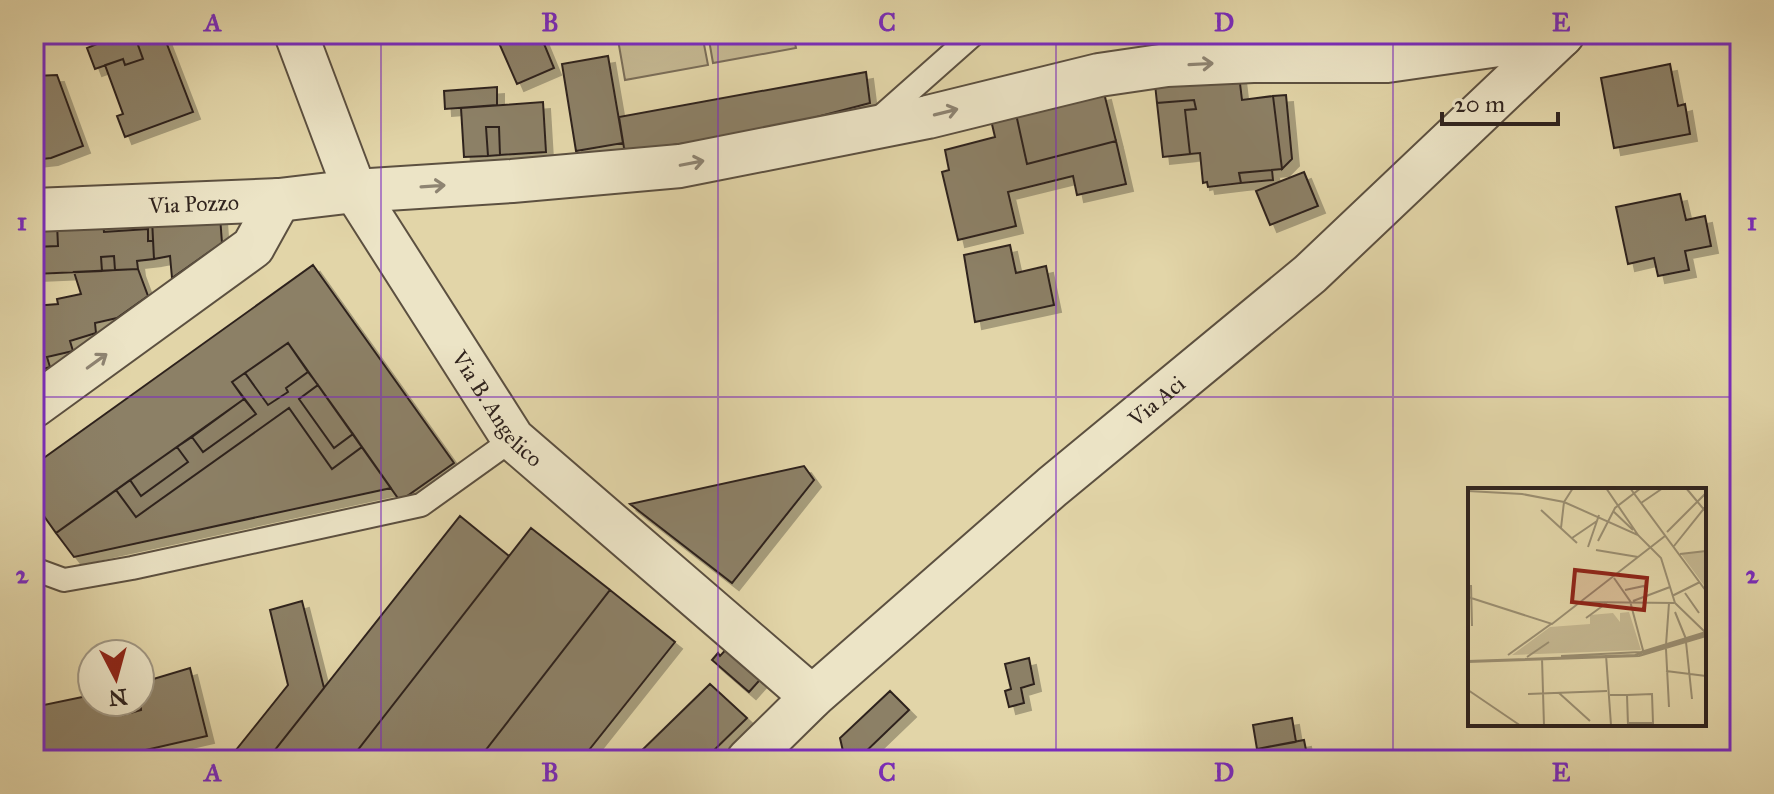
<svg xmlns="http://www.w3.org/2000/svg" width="1774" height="794" font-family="'IM FELL Great Primer',serif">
<defs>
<filter id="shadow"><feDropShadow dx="7" dy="7" stdDeviation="0" flood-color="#0004"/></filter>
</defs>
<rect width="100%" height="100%" fill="#e2d5a8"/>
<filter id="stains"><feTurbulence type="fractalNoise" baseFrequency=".0025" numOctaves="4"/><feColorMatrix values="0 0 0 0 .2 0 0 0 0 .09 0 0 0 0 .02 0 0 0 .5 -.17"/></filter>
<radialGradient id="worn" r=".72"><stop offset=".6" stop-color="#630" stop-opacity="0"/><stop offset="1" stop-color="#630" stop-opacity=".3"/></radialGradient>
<path fill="#c4b791" stroke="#7a6d58" stroke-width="2" d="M617,34H702L708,65L625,80Z
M708,34H793L796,48L713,63Z"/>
<path fill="#8c8066" stroke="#2f231e" stroke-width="2" filter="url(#shadow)" d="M112,34H134L143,59L125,65L123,59L95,69L87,48L114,37Z
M134,34H163L193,112L125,137L117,116L123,114L105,65L123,59L125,65L143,59Z
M495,34H540L554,68L517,84Z
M608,56L623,143L576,151L562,64Z
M1670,64L1678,106L1685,104L1690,134L1614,148L1601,78Z
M866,72L870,103L748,135L627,151L624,148L619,117Z
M57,75L83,146L51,158L34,160V76Z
M1239,75L1242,100L1273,96L1282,169L1239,173L1241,183L1208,187L1207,182L1203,183L1200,153L1190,154L1185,110L1196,109L1194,100L1157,103L1155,84Z
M497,87V105L445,109L444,91Z
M1104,93L1116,141L1027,164L1016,114Z
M1286,95L1292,159L1282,169L1273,96Z
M1194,100L1196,109L1185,110L1190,154L1163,157L1157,103Z
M543,102L546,152L500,155L499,127H486L488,156L464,157L461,108Z
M1016,114L1027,164L1116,141L1126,184L1077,195L1073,176L1008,192L1016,226L958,240L942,172L949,170L945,150L995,137L991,120Z
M486,127H499L500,155L488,156Z
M1272,170L1273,180L1241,183L1239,173Z
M1304,172L1318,206L1270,225L1256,191Z
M1680,194L1686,220L1705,216L1711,246L1685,251L1689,270L1658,276L1654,258L1628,264L1616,207Z
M220,216L222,243L172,278L170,256L154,259L152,219Z
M152,219L153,240L148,241V229L104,232L103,221Z
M103,221L104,232L148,229V241L153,240L154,259L137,261L138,269L115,270L114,256L101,257L102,271L34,274V247L58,246L57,224Z
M57,224L58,246L34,247V225Z
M1010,245L1016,273L1046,266L1054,305L975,322L964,255Z
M114,256L115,270L102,271L101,257Z
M313,265L454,463L400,501L288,343L232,382L244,399L56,533L34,502V465Z
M138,269L148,296L117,318L95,323L96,333L70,341L73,351L47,357L50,367L34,372V306L58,304L57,299L81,294L74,272Z
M288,343L308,372L286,388L288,392L268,405L245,373Z
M308,372L318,385L299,399L334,448L353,434L362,447L332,469L289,408L136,517L116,490L130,480L141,496L188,462L177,447L192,437L203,452L256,414L232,382L245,373L268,405L288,392L286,388Z
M318,385L353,434L334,448L299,399Z
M244,399L256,414L203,452L192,437Z
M289,408L332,469L362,447L391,488L74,557L56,533L116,490L136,517Z
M177,447L188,462L141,496L130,480Z
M804,466L814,480L732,583L630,504Z
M460,516L509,556L350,760H267Z
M531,528L610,590L478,760H350Z
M610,590L675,642L581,760H478Z
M302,601L324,688L267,760H228L288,685L270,610Z
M731,644L767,672L749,692L712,660L718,653L720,656Z
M1029,658L1034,684L1021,688L1024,703L1009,707L1005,691L1011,689L1005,664Z
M190,668L207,736L102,760H34V707L92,695V702H118L123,715L141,710L140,683Z
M710,684L747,718L704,760H638L635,757Z
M890,691L909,710L857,760H845L840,738Z
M118,702H140L141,710L123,715Z
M1292,718L1296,742L1257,749L1253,725Z
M1304,740L1308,760H1259L1257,749Z"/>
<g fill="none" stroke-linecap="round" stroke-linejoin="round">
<g stroke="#5c5040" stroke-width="26">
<path id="service" d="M877,120L974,34
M34,569L64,580L132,568L421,505L513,439"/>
</g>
<g stroke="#5c5040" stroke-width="46">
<g id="minor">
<path id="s1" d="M296,34L355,191L513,439L812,697"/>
<path id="s2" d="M34,210L279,200L355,191L512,181L680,166L928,117L1099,75L1167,65L1253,61H1387L1561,36"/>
<path d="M34,406L253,247L279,200"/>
<path id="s3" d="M748,760L812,697L1052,487L1310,274L1563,34"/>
</g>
</g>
<use href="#service" stroke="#ece4c6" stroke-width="22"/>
<use href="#minor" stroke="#ece4c6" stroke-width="42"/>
</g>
<defs><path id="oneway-shaft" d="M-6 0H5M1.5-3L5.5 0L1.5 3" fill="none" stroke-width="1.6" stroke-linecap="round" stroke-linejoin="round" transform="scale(2)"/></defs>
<g stroke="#8e8472">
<use href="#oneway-shaft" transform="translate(1201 64) rotate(-3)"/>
<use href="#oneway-shaft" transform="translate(946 112) rotate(-14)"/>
<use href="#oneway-shaft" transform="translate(692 163) rotate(-11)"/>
<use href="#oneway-shaft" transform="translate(433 186) rotate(-4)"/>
<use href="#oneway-shaft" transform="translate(97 361) rotate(-36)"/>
</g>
<path fill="none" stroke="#7b2cbf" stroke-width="2" stroke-opacity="0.55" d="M381,34V760M718,34V760M1056,34V760M1393,34V760M34,397H1740"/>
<g text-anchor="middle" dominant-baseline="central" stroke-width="6" stroke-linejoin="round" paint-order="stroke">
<g font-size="22" fill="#2f231e" stroke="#ece4c6">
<text stroke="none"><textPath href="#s2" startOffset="160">Via Pozzo</textPath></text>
<text stroke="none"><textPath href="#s3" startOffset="544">Via Aci</textPath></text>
<text stroke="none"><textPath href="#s1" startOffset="428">Via B. Angelico</textPath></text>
</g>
</g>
<g transform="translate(1468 488)">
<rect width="238" height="238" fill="#e2d5a8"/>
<path d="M238,63V100L213,66ZM161,124L173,162L44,167L82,139L122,136V127L145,125L152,134V125Z" fill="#c4b791"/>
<path fill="none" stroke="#9a8e71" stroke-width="2" d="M138,0L170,47M162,0L238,103M218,0L238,24M0,3L54,6L96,14L170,47L193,70L207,115M173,15L195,0M73,22L109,55M145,23L165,42M93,40L96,14L105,0M199,44L238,5M104,50L129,33M130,53L147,20L173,0M206,58L238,18M120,59L131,27M128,62L170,69M212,66L238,63M146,90L162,113L176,166M3,97L4,138M157,102L176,98L179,104M217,105L231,125M204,108L232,94M0,109L84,136L197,48M165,113L202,99M112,114L207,115M207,115L237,144M207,124L218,151M118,130L140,114M218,154L224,211M198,157L201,115M198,161L201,219M40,167L83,136M138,167L143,237M93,168L173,164L238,144M59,169L81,154M74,170L76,238M0,173L167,167L238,146M0,174L171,168L238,148M198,183L238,188M0,202L53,238M91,205L122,233M60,206L139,203M159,207L184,206L185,235H161M132,238L160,237L159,207H142"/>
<path fill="#8f2418" fill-opacity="0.15" stroke="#8f2418" stroke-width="4" d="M107,82L179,90L176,122L104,114Z"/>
<rect width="238" height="238" fill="none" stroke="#2f231e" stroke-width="4"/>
</g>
<rect width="1774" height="794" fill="none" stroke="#e2d5a8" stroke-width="88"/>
<g transform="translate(116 678) rotate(174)"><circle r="38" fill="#ece4c6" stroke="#a09783" stroke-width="2"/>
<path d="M0-6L14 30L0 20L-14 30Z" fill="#8f2418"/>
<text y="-12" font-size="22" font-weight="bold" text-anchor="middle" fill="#2f231e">N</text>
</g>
<path d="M1442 112v12h116v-12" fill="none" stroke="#2f231e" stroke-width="4"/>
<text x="1454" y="112" font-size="24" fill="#2f231e" stroke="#ece4c6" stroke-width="6" paint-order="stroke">20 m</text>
<rect x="44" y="44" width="1686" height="706" fill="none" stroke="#7b2cbf" stroke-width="3"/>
<g font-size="26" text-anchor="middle" font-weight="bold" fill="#7b2cbf">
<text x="213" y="31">A</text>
<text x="550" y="31">B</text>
<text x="887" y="31">C</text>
<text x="1224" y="31">D</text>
<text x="1561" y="31">E</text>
<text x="22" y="230">1</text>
<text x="1752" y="230">1</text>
<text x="22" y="583">2</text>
<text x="1752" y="583">2</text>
<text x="213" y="781">A</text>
<text x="550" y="781">B</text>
<text x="887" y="781">C</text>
<text x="1224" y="781">D</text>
<text x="1561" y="781">E</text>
</g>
<rect width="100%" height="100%" filter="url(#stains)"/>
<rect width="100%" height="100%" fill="url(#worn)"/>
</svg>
